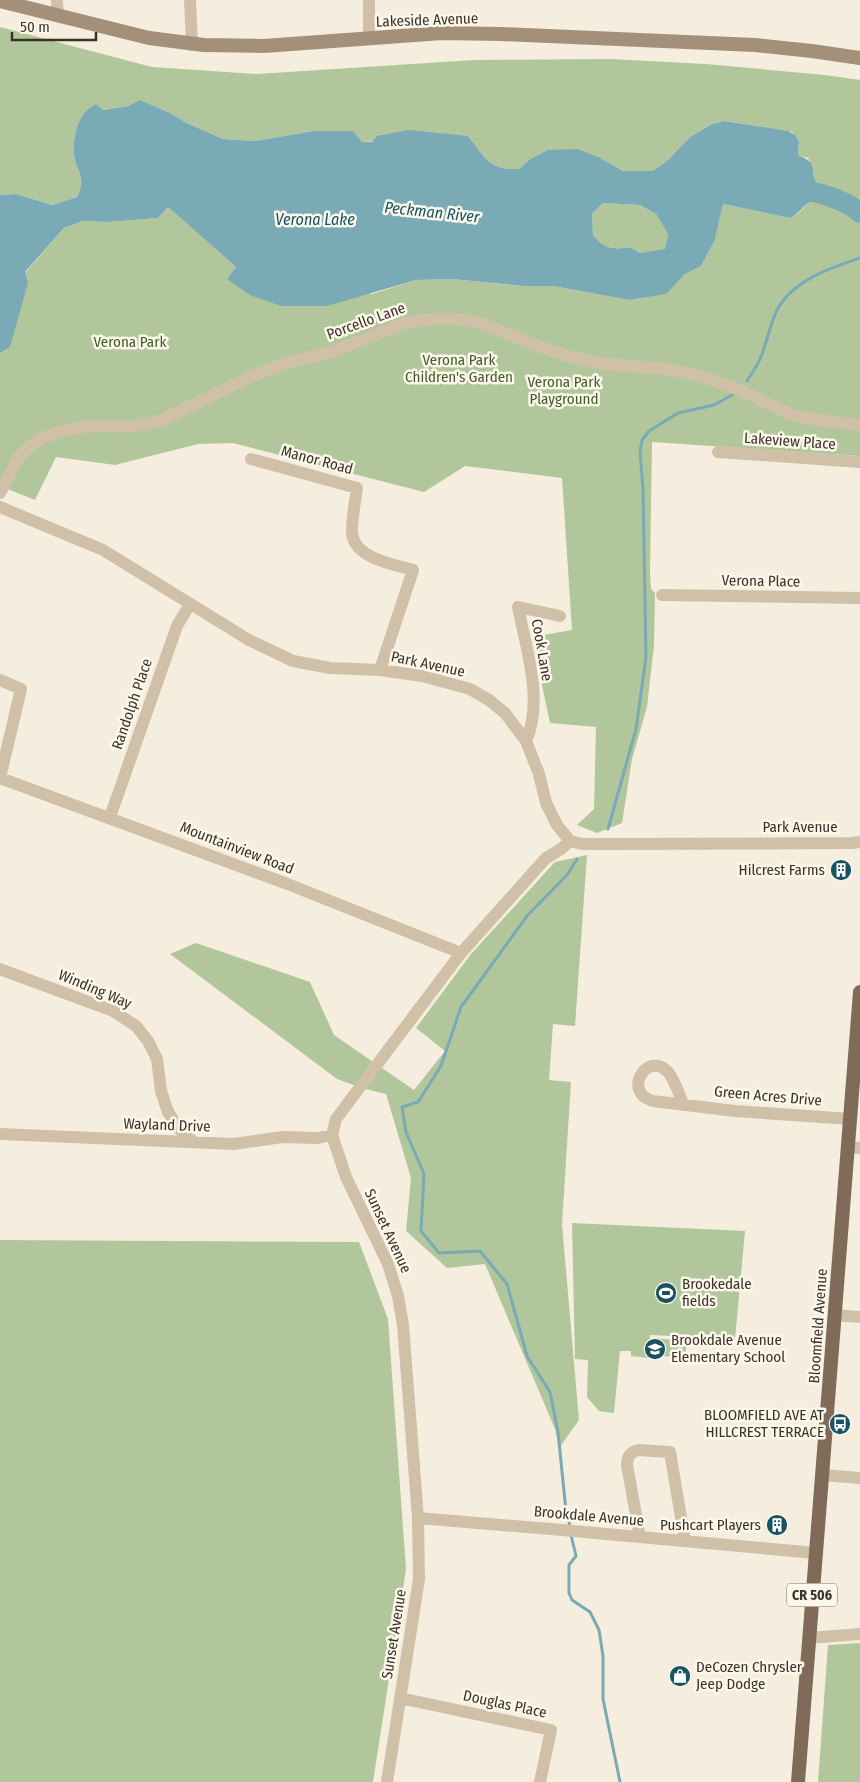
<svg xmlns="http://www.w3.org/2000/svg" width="860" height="1782" font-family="'Fira Sans Condensed',sans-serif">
<rect width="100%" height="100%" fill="#f5eede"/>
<path fill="#b1c79b" d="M0,27L152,67L257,74L474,60L610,59L706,64L825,75L860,80V456L652,442L650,573L651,589L655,593L654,645L647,707L632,759L622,823L597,833L577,825L594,809L596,727L550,723L532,637L572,630L562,478L465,466L424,492L233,443L198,444L115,465L56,457L35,500L0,486V353L10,347L25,273L64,228L83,221L109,222L158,218L168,207L236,267L227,279L372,294L416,280L452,279L521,286H553L629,300L666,293L685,274L701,266L715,240L723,204L790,218C800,215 803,206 812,200C815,183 816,174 808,158L798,155L799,142L792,132L726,121L712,124L690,137L668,160L653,171H623L600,158L529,160L519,169C488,170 486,158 468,136L361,142L353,131H314L255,141L223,139L187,123L168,112L140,100L128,106L104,110L96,104C80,112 76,126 74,143C74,147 73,152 74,155C77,174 87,176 77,197L54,205L16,194L0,195Z
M603,203L640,205L656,214L668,234L665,250L640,253C626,243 627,250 613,248C604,247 598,241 593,235L592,214Z
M587,855L575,1026L553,1024L549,1080L571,1082L562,1224L579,1420L559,1448L555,1429L485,1264L447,1268L406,1231L411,1178L386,1094L362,1088L337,1079L170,954L196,943L310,982L334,1035L414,1090L445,1051L416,1028L471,954L555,862Z
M572,1223L745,1231L735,1339L650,1335L648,1358L631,1356V1351H620L614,1413L599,1411L587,1397L588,1360L575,1359Z
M0,1240L359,1242L388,1319L406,1569L373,1782H0Z
M654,1338L687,1341L685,1358L652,1355Z
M860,1643V1782H818L828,1645Z"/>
<path fill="#79aab6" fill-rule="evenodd" d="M140,100L168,112L187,123L223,139L255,141L314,131H353L362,142H372L377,136L408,130L468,136C486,158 488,170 519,169L529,160L548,150L578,149L600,158L623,171H653L668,160L690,137L712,124L725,121L788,131L795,135L799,142L798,155C823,164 806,175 820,187L817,200C805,200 801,214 790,218L723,204L715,240L701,266L685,274L666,294L629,300L553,286H522L452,279L416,280L327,306H281L250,295L227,279L236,267L168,207L158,218L109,222L83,221L64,228L25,272L28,283L10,347L0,353V195L16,194L53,205L77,197C87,176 77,174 74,155C73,152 74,147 74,143C76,126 80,112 96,104L104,110L128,106ZM603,203L640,205L656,214L668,234L665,249L640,253C626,243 627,250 613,248C604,247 598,241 593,235L592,214Z"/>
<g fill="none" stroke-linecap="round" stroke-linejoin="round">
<path stroke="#79aab6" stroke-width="3" d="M747,381C751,374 756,368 759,361C767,345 769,326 777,310C793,280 830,268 860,258
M608,829L636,729L646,657L643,488L640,452L642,440L649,431L678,413L714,405L732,395
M570,1526L566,1511L558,1432L550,1392L527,1356L507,1284L480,1251L439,1253L421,1231L424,1174L406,1132L402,1107L418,1102L441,1066L461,1007L527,916L567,875L577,859
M571,1535L576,1556L569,1565V1593L572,1600L590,1612L599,1630L603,1656V1699L620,1782"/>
<path stroke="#79aab6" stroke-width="20" d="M793,187C816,193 842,197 860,213"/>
<path stroke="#d0c0a7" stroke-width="12" d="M57,0L58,16
M190,0L192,45
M369,38V0
M718,452L860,462
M251,459L357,488C355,502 352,517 352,531C352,558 393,564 413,570L380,670
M0,493L19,457L30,446L42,438L61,431L82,427L109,426L130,427L162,420L252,376L289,362L334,351L405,323L431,319H459L483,324L540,347L575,358L605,364L667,369L696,375L738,389L790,414L811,419L860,425
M0,507L103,550L249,640L293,661L330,668L380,670L422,676L470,689L489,700L505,713L526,741L539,774L546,803L557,825L570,841L582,844H620L852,843L860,842
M662,595L860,598
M0,680L21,689L0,778
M526,741C544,701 526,648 518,607L560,616
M0,778L285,883L461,953
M110,817L177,626L190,604
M0,969L113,1011L136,1026L148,1041L157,1059L161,1091L168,1112L179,1129L194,1142
M683,1104C679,1094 675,1080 668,1072C648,1050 621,1092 653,1101L735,1111L850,1119
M0,1134L234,1144L282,1137L318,1138L332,1135
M848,1147L860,1148
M835,1315L860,1317
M822,1475L860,1478
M418,1518L562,1530L816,1553
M640,1537L627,1465C627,1457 630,1452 638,1450L670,1452L685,1541
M809,1638L860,1634
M400,1698L551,1730L540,1782
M387,1782L419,1579L418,1518L403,1325L398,1296L388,1264L346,1177L332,1135L336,1119L461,953L546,858L561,849L570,841"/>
<path stroke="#a48f78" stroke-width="14" d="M0,1L149,38L204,45L264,46L442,33L501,34L755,45L812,51L860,58"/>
<path stroke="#7f6b58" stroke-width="14" d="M798,1782L860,992"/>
</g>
<defs>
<g id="building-disc" transform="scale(1.125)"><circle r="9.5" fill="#185263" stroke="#fcf7eb"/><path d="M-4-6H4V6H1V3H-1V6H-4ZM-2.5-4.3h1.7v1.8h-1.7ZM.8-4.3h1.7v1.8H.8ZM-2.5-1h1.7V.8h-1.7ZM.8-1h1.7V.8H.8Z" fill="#fff"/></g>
<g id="stadium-disc" transform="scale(1.125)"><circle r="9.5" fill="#185263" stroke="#fcf7eb"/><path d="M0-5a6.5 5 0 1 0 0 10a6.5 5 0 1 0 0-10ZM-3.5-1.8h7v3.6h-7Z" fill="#fff"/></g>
<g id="school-disc" transform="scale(1.125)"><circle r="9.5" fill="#185263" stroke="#fcf7eb"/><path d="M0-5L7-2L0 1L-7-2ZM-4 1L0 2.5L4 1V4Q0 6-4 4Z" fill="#fff"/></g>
<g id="bus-disc" transform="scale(1.125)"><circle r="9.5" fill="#185263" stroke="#fcf7eb"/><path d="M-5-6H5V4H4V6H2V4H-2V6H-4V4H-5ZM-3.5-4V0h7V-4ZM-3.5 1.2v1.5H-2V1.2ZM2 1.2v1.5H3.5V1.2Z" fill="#fff"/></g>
<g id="shop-disc" transform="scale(1.125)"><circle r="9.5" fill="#185263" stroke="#fcf7eb"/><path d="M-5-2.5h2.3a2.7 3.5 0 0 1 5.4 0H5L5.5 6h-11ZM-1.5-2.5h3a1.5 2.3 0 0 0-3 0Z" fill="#fff"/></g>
</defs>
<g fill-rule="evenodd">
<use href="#building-disc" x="841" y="870"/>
<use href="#stadium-disc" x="666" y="1293"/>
<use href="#school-disc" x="655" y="1349"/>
<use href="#bus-disc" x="840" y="1424"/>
<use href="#building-disc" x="777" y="1525"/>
<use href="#shop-disc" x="680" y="1676"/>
</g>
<g text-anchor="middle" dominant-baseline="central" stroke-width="5" stroke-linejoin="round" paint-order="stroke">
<rect fill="#fcf7eb" stroke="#756c63" stroke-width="1" x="787" y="1583.5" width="50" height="23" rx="4"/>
<g font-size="14" font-weight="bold" fill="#3b3129">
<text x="812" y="1595">CR 506</text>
</g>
<g font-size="15" fill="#3b3129" stroke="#fcf7eb">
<text transform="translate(427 20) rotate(-2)">Lakeside Avenue</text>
<text transform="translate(366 321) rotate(-20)">Porcello Lane</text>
<text transform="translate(790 441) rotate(4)">Lakeview Place</text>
<text transform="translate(317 460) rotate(15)">Manor Road</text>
<text transform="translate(761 581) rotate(1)">Verona Place</text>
<text transform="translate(542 650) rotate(80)">Cook Lane</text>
<text transform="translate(428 664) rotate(12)">Park Avenue</text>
<text transform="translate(132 704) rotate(-71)">Randolph Place</text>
<text x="800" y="827">Park Avenue</text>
<text transform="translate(237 848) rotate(21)">Mountainview Road</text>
<text transform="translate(95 989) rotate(23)">Winding Way</text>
<text transform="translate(768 1096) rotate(5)">Green Acres Drive</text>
<text transform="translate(167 1125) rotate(2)">Wayland Drive</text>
<text transform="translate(388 1231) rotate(65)">Sunset Avenue</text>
<text transform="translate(818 1326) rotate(-86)">Bloomfield Avenue</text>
<text transform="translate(589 1516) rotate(5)">Brookdale Avenue</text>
<text transform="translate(394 1634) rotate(-81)">Sunset Avenue</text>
<text transform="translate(505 1704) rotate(12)">Douglas Place</text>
</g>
<g font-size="15" fill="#425d29" stroke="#fcf7eb">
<text x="130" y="342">Verona Park</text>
<text x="459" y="360">Verona Park<tspan x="459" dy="17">Children's Garden</tspan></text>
<text x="564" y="382">Verona Park<tspan x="564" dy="17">Playground</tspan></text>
</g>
<g font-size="15" fill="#3b3129" stroke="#fcf7eb" text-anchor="end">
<text x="825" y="870">Hilcrest Farms</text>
<text x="682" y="1284" text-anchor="start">Brookedale<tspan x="682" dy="17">fields</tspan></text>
<text x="671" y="1340" text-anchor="start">Brookdale Avenue<tspan x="671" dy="17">Elementary School</tspan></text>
<text x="824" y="1415">BLOOMFIELD AVE AT<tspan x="824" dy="17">HILLCREST TERRACE</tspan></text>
<text x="761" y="1525">Pushcart Players</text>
<text x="696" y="1667" text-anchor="start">DeCozen Chrysler<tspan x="696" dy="17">Jeep Dodge</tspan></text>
</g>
<g font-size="16" font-style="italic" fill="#185263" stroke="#fcf7eb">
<text transform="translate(432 212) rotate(6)">Peckman River</text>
<text x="315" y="219">Verona Lake</text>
</g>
</g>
<path d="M12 32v8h84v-8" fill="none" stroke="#3b3129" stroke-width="2.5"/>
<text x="20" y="32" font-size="15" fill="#3b3129" stroke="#fcf7eb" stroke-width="4" paint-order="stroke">50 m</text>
</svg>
